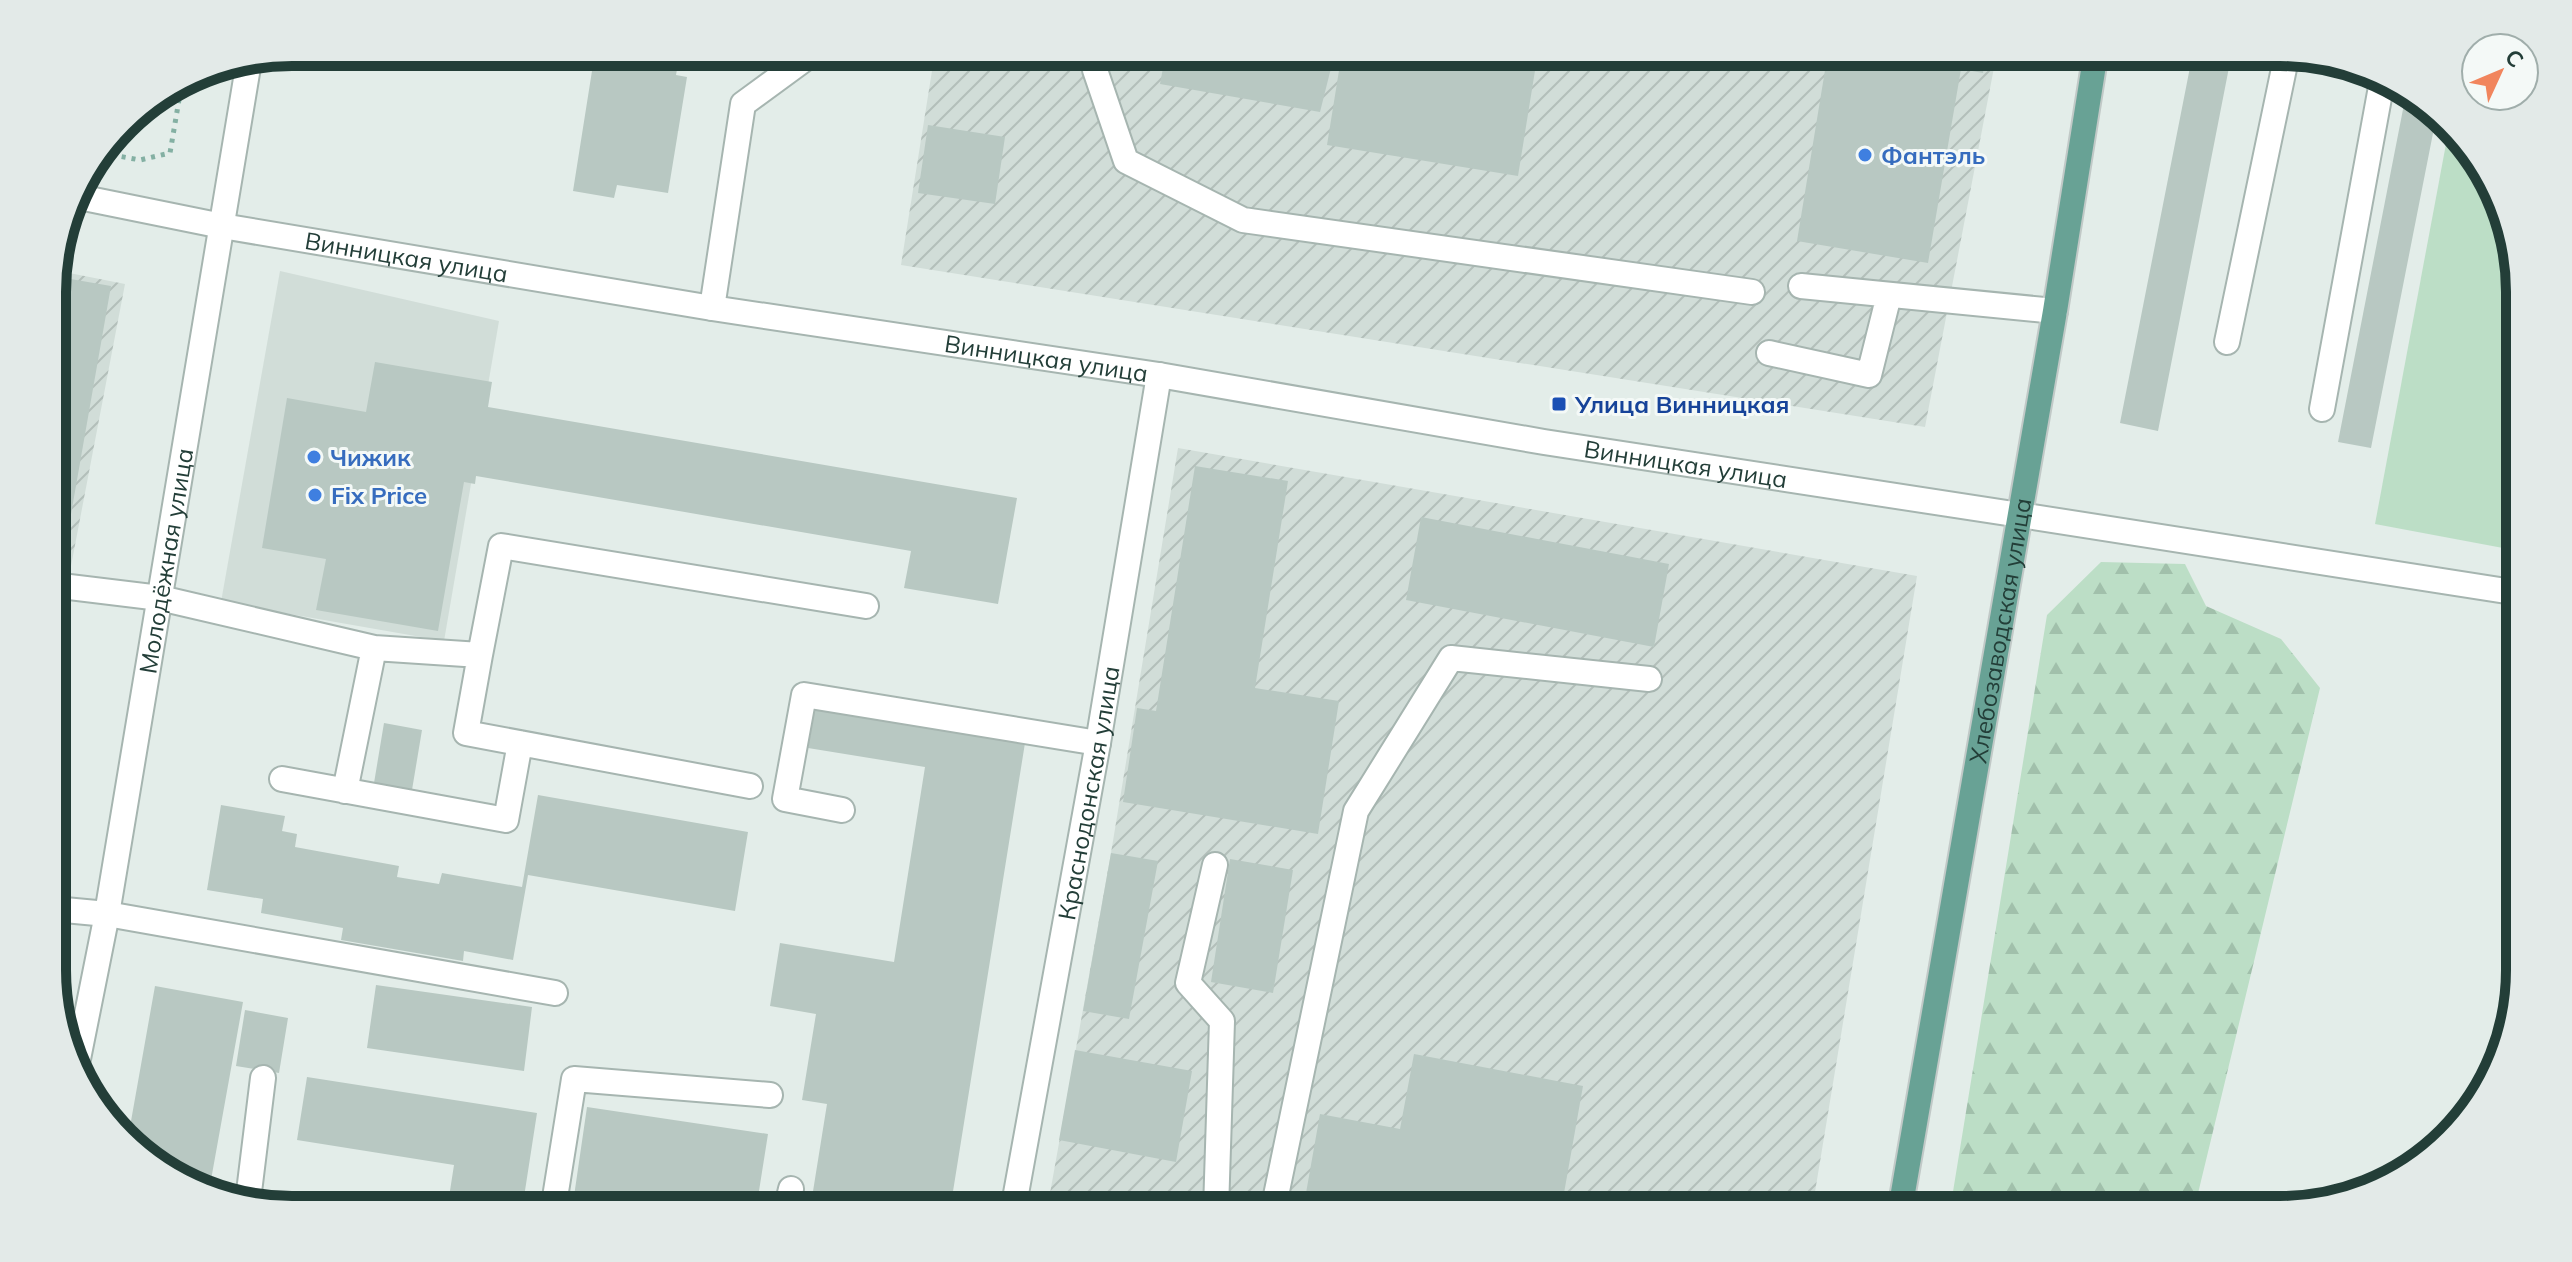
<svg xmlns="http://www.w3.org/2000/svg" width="2572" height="1262" font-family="Mulish,sans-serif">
<defs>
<pattern id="industrial-furrows" width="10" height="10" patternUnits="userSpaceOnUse" patternTransform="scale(2)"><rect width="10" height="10" fill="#d1ddd8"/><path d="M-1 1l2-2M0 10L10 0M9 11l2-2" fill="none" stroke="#b3bfba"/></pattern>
<pattern id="forest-firs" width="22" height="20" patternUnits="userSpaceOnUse" patternTransform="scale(2)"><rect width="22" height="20" fill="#bcdec6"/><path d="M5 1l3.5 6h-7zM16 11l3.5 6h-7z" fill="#a1c0ab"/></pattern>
</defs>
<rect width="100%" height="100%" fill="#e3ede9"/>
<path fill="#d1ddd8" d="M280,271L499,321L444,641L221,602Z"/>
<path fill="url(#industrial-furrows)" d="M935,52H1997L1925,427L901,265Z
M54,270L125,284L53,660V276Z
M1178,448L1917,576L1812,1210H1047L1111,853Z
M2520,864V970L2495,1076L2486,1087Z"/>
<path fill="url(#forest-firs)" d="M2101,562L2185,564L2206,606L2281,639L2320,688L2194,1210H1950L2047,615Z"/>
<path fill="#bcdec6" d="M2449,128L2471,146L2518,261L2519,551L2375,524Z"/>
<path fill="#b8c8c2" d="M595,52H680L676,75L687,77L668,193L617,185L614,198L573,191Z
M1166,52H1335L1320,112L1160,84Z
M1342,52H1538L1518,176L1327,145Z
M1828,52H1986L1983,73L1961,69L1928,263L1797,241Z
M2193,52H2232L2158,431L2120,423Z
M2406,94L2436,118L2371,448L2338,442Z
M928,125L1005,137L995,204L918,193Z
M53,276L111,286L67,537L53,535Z
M375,362L492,382L488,407L1017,498L998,604L904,588L911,551L476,476L475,484L464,482L438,631L316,610L326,559L262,548L287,398L366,412Z
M1195,466L1288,481L1255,688L1339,701L1318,834L1123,802L1137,708L1156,711Z
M1421,517L1669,564L1654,647L1406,600Z
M815,708L1025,743L950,1210H810L827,1104L802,1100L816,1014L770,1006L780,943L894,962L925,767L808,748Z
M384,723L422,730L411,796L373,789Z
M538,795L748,832L735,911L528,875L513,960L464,951L463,961L341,940L343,928L261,913L263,899L207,890L221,805L285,816L282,831L297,834L295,847L399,866L397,877L439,884L442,873L522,887Z
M1111,853L1158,861L1129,1019L1083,1011Z
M1230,859L1293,870L1273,993L1211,982Z
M376,985L532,1007L524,1071L367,1048Z
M155,986L243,1002L209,1191L186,1185L128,1138Z
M245,1010L288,1018L279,1073L236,1066Z
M1075,1050L1192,1071L1176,1162L1059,1140Z
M1414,1054L1583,1086L1561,1210H1303L1320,1114L1400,1129Z
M307,1077L537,1113L522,1210H447L454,1165L297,1140Z
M587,1107L768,1134L756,1210H572Z"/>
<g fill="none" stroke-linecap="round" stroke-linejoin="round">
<g stroke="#a6b5b0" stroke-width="28">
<path id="service" d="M1098,52L1095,70L1126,161L1243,220L1752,292
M1801,286L2055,311
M712,308L743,104L814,52
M2227,342L2287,54
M1769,353L1869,375L1889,295
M2322,409L2383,76
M2020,515L2519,593
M53,585L160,598L374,648L480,655L501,546L866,606
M480,655L466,733L750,786
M282,779L506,820L520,743
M345,791L374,648
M842,810L785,799L804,695L1098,743
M1215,865L1188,983L1222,1021L1216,1210
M54,909L107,914L555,993
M248,1200L263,1078
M553,1210L574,1079L770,1095
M786,1210L791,1189
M1273,1210L1356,811L1451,658L1649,679"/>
</g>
<g stroke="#a6b5b0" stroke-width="28">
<g id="minor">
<path id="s1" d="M78,1059L107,914L249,61"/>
<path id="s2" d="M1013,1210L1098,743L1159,375"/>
</g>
</g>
<g stroke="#a6b5b0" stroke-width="28">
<g id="tertiary">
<path id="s3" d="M74,196L222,226L712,308L1159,375L1544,442L2020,515"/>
</g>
</g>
<g stroke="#c1c9c7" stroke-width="28">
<g id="primary">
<path id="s4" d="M1900,1210L2055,311L2096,52"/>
</g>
</g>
<path stroke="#84b0a3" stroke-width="5" stroke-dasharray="4 6" stroke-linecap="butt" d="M102,153L140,160L170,153L182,82"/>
<use href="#service" stroke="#fff" stroke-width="24"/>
<use href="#minor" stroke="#fff" stroke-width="24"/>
<use href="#tertiary" stroke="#fff" stroke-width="24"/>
<use href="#primary" stroke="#68a295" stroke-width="24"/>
</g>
<g fill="#3f7fe0" stroke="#f4f9f7" stroke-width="3">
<circle cx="1865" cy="155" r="8"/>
<circle cx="314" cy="457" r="8"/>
<circle cx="315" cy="495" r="8"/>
</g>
<rect fill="#1a4fb4" stroke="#f4f9f7" stroke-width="3" x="1551" y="396" width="16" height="16" rx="4"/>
<g text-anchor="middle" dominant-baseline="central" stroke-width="6" stroke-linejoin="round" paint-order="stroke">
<g font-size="24" font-weight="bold" fill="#366cbe" stroke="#f4f9f7" text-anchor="start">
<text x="1881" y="155">Фантэль</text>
<text x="330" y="457">Чижик</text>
<text x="331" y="495">Fix Price</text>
</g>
<g font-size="24" fill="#233e38" stroke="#f4f9f7">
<text stroke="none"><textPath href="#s3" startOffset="338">Винницкая улица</textPath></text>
<text stroke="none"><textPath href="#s3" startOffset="986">Винницкая улица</textPath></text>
<text stroke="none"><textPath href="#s3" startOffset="1634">Винницкая улица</textPath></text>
<text stroke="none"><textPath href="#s1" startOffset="506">Молодёжная улица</textPath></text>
<text stroke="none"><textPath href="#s4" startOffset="588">Хлебозаводская улица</textPath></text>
<text stroke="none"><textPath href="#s2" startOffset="424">Краснодонская улица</textPath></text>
</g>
<g font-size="24" font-weight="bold" fill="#164399" stroke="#f4f9f7" text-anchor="start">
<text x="1575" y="404">Улица Винницкая</text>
</g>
</g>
<path d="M0 0H2572V1262H0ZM292 66H2280A226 226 0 0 1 2506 292V970A226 226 0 0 1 2280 1196H292A226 226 0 0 1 66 970V292A226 226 0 0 1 292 66Z" fill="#e3eae8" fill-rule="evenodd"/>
<path fill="none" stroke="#233e38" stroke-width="10" d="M292 66H2280A226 226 0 0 1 2506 292V970A226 226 0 0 1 2280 1196H292A226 226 0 0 1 66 970V292A226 226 0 0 1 292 66Z"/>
<g transform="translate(2500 72) rotate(46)"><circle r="38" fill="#f4f9f7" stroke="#a0aeab" stroke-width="2"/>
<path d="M0-6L14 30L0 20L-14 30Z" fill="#f1855d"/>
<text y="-12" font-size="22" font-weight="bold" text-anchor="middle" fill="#233e38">С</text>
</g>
</svg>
